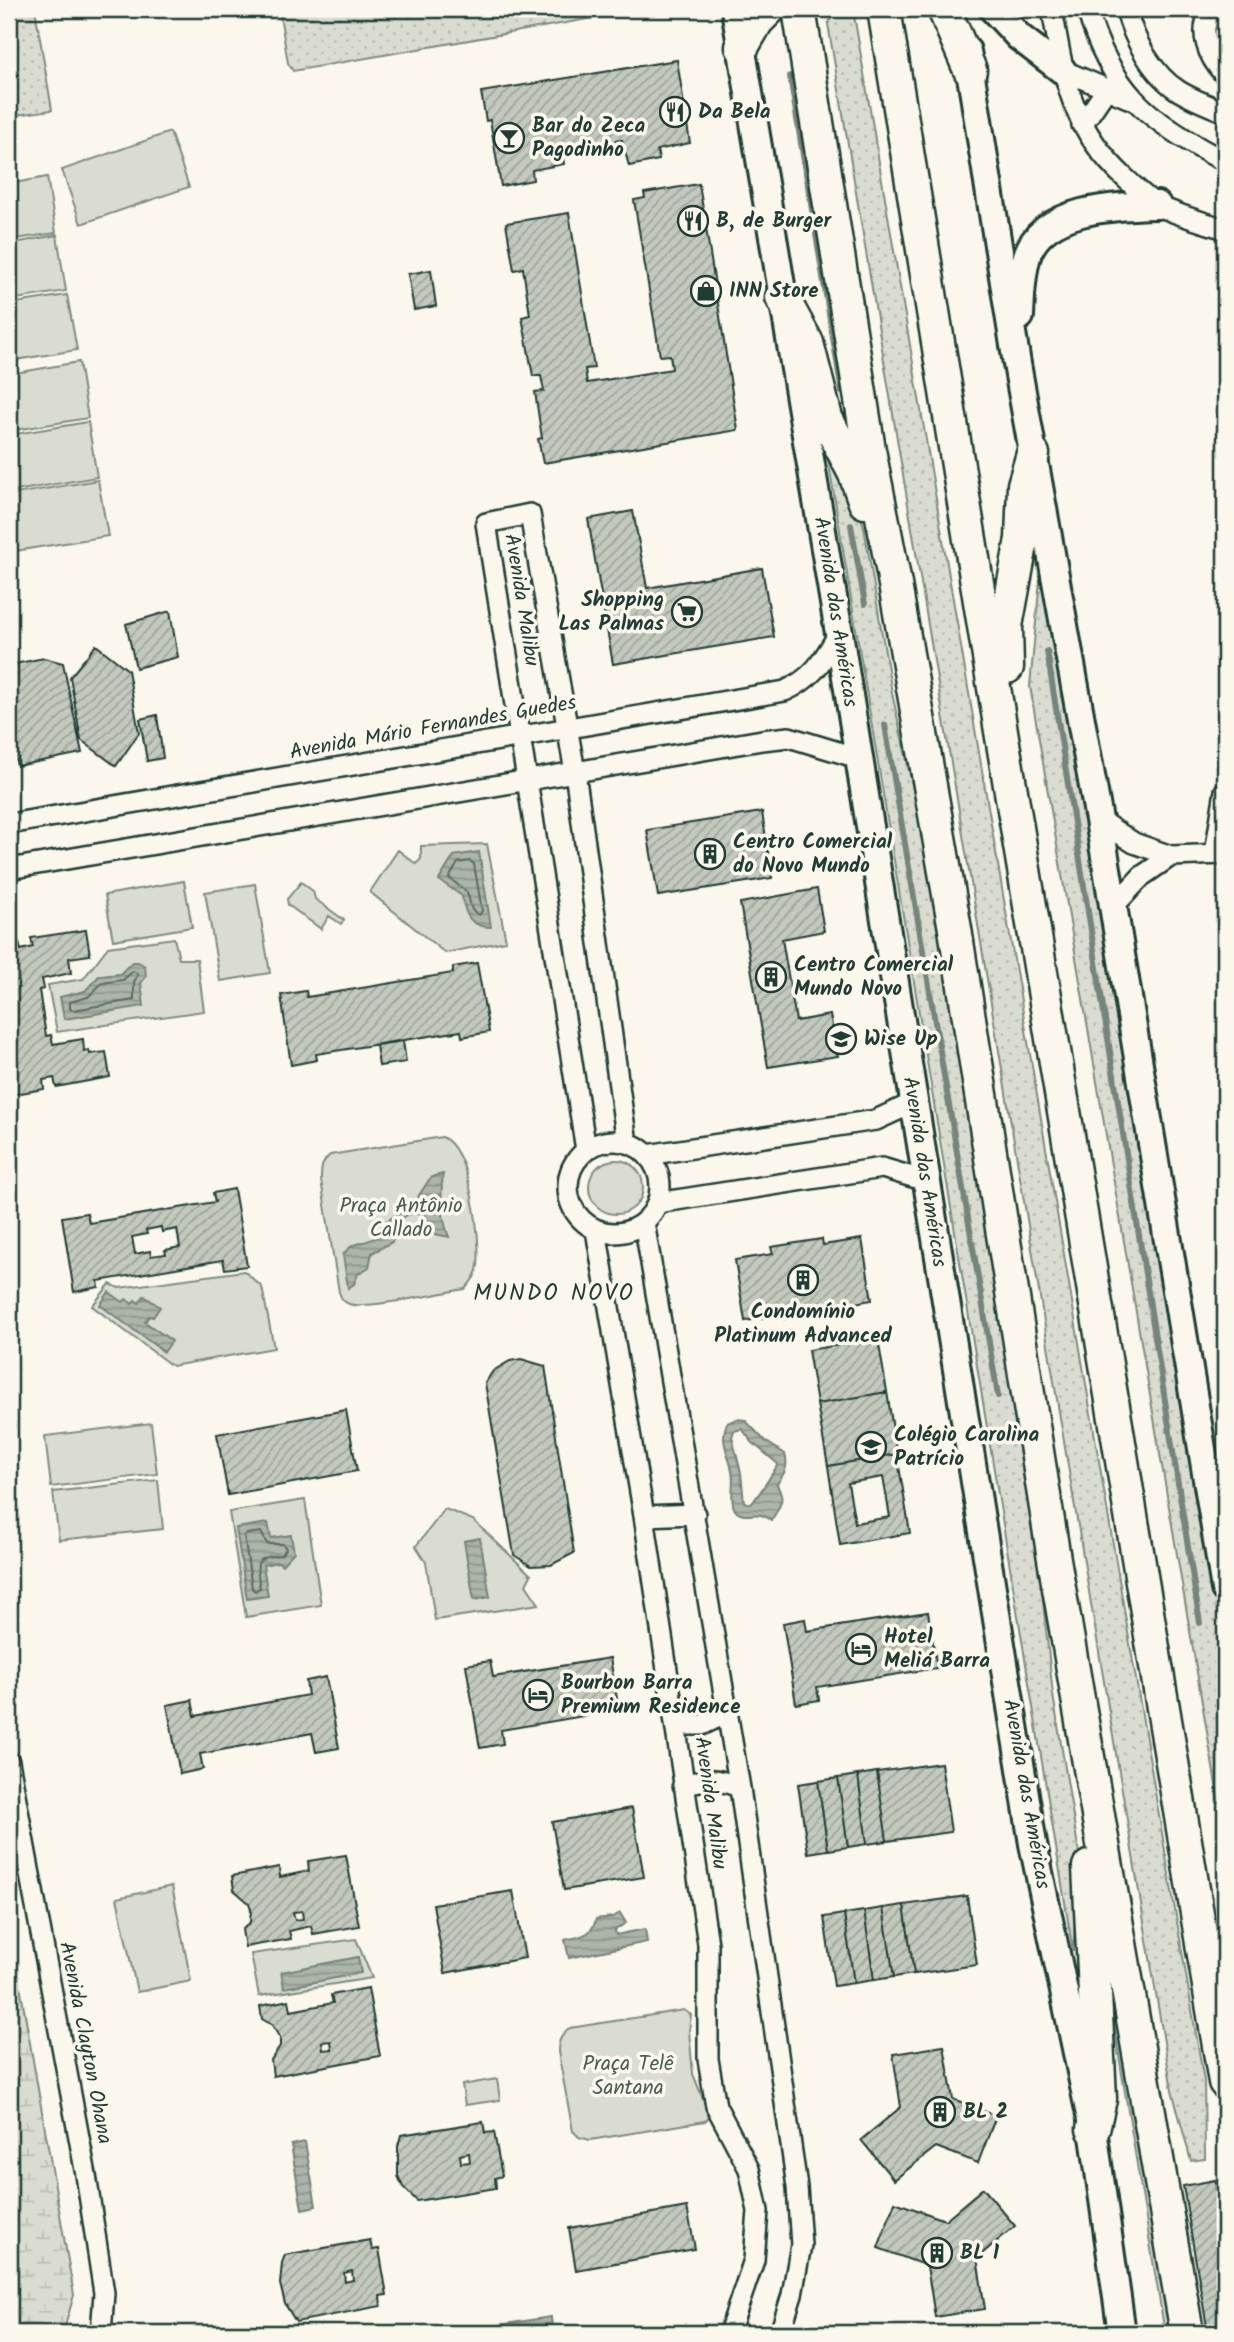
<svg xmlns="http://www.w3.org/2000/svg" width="1234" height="2342" font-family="Kalam,sans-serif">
<defs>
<pattern id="grass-dots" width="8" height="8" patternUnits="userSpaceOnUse" patternTransform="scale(1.75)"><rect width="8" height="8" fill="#dbdcd1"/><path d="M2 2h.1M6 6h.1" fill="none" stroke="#bcbeb4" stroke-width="1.8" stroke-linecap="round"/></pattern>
<pattern id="wetland-marsh" width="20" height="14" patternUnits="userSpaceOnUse" patternTransform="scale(1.75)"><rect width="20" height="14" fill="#dbdcd1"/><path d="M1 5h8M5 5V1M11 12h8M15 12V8" fill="none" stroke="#bcbeb4"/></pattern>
<pattern id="water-rules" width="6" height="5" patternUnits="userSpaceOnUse" patternTransform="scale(1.75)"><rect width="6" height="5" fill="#adb4aa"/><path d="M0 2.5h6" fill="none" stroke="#8c948b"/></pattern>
<pattern id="building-hatch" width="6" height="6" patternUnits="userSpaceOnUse" patternTransform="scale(1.75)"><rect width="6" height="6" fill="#c4c9be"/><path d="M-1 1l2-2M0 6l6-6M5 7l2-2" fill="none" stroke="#9fa49b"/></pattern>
</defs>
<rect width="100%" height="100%" fill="#fbf7ec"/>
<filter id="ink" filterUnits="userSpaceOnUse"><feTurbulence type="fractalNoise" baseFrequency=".0143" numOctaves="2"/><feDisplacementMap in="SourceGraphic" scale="14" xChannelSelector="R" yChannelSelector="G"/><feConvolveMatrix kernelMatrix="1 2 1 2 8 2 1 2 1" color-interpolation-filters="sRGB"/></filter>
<g filter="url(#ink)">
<path fill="url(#grass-dots)" stroke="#7d8c82" stroke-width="2" d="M9,9H35L52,110L9,116Z
M279,9H645L293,71L288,63Z
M835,9H853L1204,2081L1205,2159L1191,2161L1172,2090L828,24Z
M826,446L857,504L864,527L892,693L926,848L963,1059L1036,1536L1053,1695L1080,1859L1073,1951Z
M1043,547L1225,1647V1838L1030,686Z
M1124,1963L1185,2333H1165L1113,2020Z"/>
<path fill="url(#wetland-marsh)" stroke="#7d8c82" stroke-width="2" d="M9,1923L74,2295L63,2333H9Z"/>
<path fill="#dbdcd1" stroke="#7d8c82" stroke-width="2" d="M170,132L189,187L81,224L62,170Z
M47,177L56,233L9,240V184Z
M57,235L66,291L9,300V244Z
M67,295L77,350L9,361V304Z
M79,362L88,418L9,431V374Z
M88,422L97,477L9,492V435Z
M98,480L108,536L9,552V495Z
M487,844L506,941L445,953L370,892L398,850L416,864L421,859V846Z
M184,881L192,927L113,940L105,895Z
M301,882L313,891L315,899L344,920L341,924L329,916L321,929L288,905L287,899Z
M255,884L270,973L220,981L205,892Z
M174,938L179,959H197L204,1011L57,1032L48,985L83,979L108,947Z
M442,1137C470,1149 481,1237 478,1265C477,1275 472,1281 465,1289C445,1292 363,1310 349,1304C343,1302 341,1298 339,1292L321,1180C321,1169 321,1163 330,1155Z
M589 1187a27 27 0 1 1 54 0a27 27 0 1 1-54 0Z
M244,1271L262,1287L274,1348L172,1366L92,1306L110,1284L119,1288Z
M151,1423L157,1474L51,1487L45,1436Z
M158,1480L163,1529L59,1540L53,1492Z
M305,1500L321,1605L246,1617L229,1512Z
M445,1509L473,1520L531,1575L526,1585L539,1604L435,1620L426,1562L416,1546Z
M172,1886L191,1981L137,1992L117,1898Z
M356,1939L372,1978L259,1996L251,1954Z
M684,2010L691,2015L689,2031L693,2074L710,2116L705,2121L590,2140L579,2137L573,2131L558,2052C558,2041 561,2035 570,2028Z
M497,2079L500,2100L465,2105L462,2085Z"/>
<path fill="url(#water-rules)" stroke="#74847b" stroke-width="2" fill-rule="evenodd" d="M479,852L491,927C470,927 465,915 462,896L439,880L454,856Z
M132,962H138L145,966L146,977L141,983L144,1006L64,1019L60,997L85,991L99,976L120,974Z
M443,1174C440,1196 441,1217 449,1237L435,1234L423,1213C396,1212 402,1224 392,1242L372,1253L369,1267L358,1274L354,1284L348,1288L343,1255C353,1240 365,1245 378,1236L383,1223L412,1206L429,1180L434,1176Z
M109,1292L123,1302L126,1299L132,1304L135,1300L139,1303L144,1296L160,1307L153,1317L149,1316L145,1322L172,1341L164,1352L100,1305Z
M737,1419L745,1420L765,1441L785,1454C789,1467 784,1474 777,1484C782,1498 784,1497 777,1511C775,1514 774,1517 771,1520C768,1518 765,1516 761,1515C753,1513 742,1519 735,1510C729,1500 735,1482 732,1471C729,1454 719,1440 727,1423ZM742,1429L753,1443L778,1464C775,1470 755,1501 751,1504L744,1502L741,1473L732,1437L734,1431Z
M268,1523L271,1538L291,1535L294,1552L282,1565L278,1562L263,1565L268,1596L247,1599L236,1528Z
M480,1538L490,1597L474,1600L464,1541Z
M620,1913L626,1923L615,1930L616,1935L645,1929L647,1942L569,1958L565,1940C581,1936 592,1936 596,1919L613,1917Z
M358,1957L361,1973L284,1988L281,1972Z
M305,2142L316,2206L302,2209L291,2145Z
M551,2317L552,2327L492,2333L491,2326Z"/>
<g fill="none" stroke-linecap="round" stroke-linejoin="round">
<path stroke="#586d63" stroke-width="2" d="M470,861L474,864L482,911L479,915L472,910L467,892L449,878L458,863Z
M133,971L138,974L134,982V1000L73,1010L70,1009V1002L88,997L102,983L123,980Z
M261,1532L267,1544H283L286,1549L281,1555C253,1557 256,1563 260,1588L255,1591L252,1588L244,1536L247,1534Z"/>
<path stroke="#74847b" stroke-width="6" d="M790,76L842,392
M851,525L865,604
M1047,651L1200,1623
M885,725L998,1396"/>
</g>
<path fill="url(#building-hatch)" stroke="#1f3d34" stroke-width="2" fill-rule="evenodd" d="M677,60L690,143L657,150L659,160L629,166L622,140L562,151L564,164L532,170L533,180L501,186L490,120L486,121L481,92Z
M699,184L738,430L543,463L538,439L542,438L535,392L544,391L541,376H533L522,317L530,315L523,268L514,270L506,223L569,213L594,368L585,369L587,383L672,369L670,355L660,356L634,200L645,198L644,193Z
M431,270L436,306L414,310L408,274Z
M633,511L647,588L762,568L774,637L613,664L588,519Z
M170,611L178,657L136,668L126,624Z
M96,645L128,670L139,733L116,766L81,740L70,677Z
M44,658L63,663L82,753L17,766L9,727V665Z
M157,715L163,758L147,761L140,719Z
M762,812L772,878L658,896L647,830Z
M817,889L824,931L782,939L796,1021L830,1015L838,1056L768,1067L740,903Z
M86,930L90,955L69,958L71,973L42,979L44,989L39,990L46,1036L51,1035L53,1044L83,1039L84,1051L89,1050L90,1054L106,1052L110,1077L56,1087L54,1078L43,1080L44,1089L9,1095V941L18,940L21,950L33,947L31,938Z
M477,963L489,1032L462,1037L461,1031L316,1054L317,1060L291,1065L281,995L306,991L307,997L453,973V967Z
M403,1041L406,1062L379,1066L376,1045Z
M234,1189L247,1266L225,1269L223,1260L98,1281L99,1287L74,1292L62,1217L87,1213L89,1223L215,1202L213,1193ZM161,1227L162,1232L177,1229L180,1247L165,1250L166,1254L151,1256L150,1251L135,1254L132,1237L147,1234L146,1230Z
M822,1239L823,1245L862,1239L872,1300L831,1307V1311L783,1319L782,1315L745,1321L735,1260L773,1254L771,1247Z
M878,1339L887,1392L817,1404L808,1350Z
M521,1359L545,1366L574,1553L551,1565L531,1566L514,1555L485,1383L493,1371L510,1361Z
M887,1392L897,1454L828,1466L817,1404Z
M346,1410L357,1471L228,1495L217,1434Z
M897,1454L910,1533L840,1545L828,1466ZM883,1477L890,1517L855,1523L848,1483Z
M928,1612L937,1668L817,1687L819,1700L796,1704L783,1623L805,1619L807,1631Z
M610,1658L619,1710L501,1730L503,1744L480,1748L466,1665L490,1661L493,1677Z
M326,1677L339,1748L316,1752L312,1733L200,1754L203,1769L180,1774L167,1705L192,1700L195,1716L308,1695L306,1681Z
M941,1763L951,1832L887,1841L877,1772Z
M877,1772L887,1841L867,1844L858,1775Z
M858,1775L867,1844L848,1847L838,1778Z
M838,1778L848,1847L828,1850L818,1781Z
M818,1781L828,1850L808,1853L798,1784Z
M632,1808L644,1877L564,1890L552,1822Z
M346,1855L359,1926L313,1934L311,1926L289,1931L291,1939L245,1947L242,1930L250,1922L251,1909L249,1903L234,1890L232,1876L279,1867L280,1877L309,1871L308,1861ZM302,1911L303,1919L295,1920L293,1912Z
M513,1891L525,1958L445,1973L433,1904Z
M967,1896L977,1965L914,1974L904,1905Z
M904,1905L914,1974L894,1977L883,1908Z
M883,1908L894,1977L874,1980L864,1911Z
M864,1911L874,1980L854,1983L844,1914Z
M844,1914L854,1983L834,1986L824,1917Z
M368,1988L380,2056L273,2076L271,2060L280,2046V2038L272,2025L262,2019L260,2006L289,2000L291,2011L333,2003L331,1995ZM331,2041L332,2049L323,2050L322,2042Z
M944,2046L953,2099L996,2116L978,2163L936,2147L894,2180L861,2140L901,2107L893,2054Z
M483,2122L485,2133L494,2132L502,2176L495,2178L496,2188L417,2201L403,2187L398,2176V2146L401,2135ZM469,2153L470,2162L461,2163L460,2155Z
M1215,2180L1225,2242V2333H1208L1183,2186Z
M983,2188L1015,2226L977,2258L985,2309L935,2317L927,2266L878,2248L895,2202L945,2220Z
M687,2207L695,2249L576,2270L569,2228Z
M370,2240L372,2250L379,2249L387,2295L380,2296L381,2306L296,2322L285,2304L280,2284L282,2263L285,2255ZM352,2271L353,2280L345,2282L344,2273Z
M644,2326L645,2333H596Z"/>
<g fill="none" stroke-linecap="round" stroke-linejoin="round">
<g stroke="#1f3d34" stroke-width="24">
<path id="minor" d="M1052,9C1064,79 1071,128 1125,178C1135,187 1147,200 1159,206C1180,216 1203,222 1225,229
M1087,9C1096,41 1112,75 1135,100C1154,121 1200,150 1225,161
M1126,9C1133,39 1153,75 1179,91C1194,100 1210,106 1225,112
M1212,9C1197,32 1208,57 1225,75
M1062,70L1135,101
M1082,125L1106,90
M1099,820L1134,843L1171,856L1225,854
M9,824L785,691C815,677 823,660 839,633
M1215,853L1225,791
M9,869L762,740L789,737L858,758
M1112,908L1142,876L1171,856
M568 1187a46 46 0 1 1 92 0a46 46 0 1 1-92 0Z
M586,1150L486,523L530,514L575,772L627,1143
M647,1155L876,1120L913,1103
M657,1203L882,1168L926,1181
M644,1222L740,1788L797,2187L801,2245L792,2295L780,2333
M596,1230L644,1516L708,1944V2059L716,2106L749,2169L758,2211L754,2260L729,2333
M644,1516L695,1514
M676,1725H702L727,1713
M9,1762L86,2175L104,2293L101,2333
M683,1785C708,1778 716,1777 740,1788"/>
</g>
<g stroke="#1f3d34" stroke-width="32">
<path id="secondary" d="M735,9L839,633L1033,1844L1093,2129L1122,2333
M993,9L1019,37L1062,70
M967,51L1017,364L1099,820L1225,1589
M1020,316C1021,297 1021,276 1027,256C1042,208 1115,206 1157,205"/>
</g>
<g stroke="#1f3d34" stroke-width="37">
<path id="trunk" d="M799,9L869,450L893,573L955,929L1054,1559L1187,2333
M884,9L1001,731L1225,2082
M944,9L970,70
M742,47L757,21L769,9
M782,297L807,343L826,418L855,474L865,502
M1007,667L1006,626L1022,539L1024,485L1033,454
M1089,1867L1100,2099L1093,2129"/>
</g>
<use href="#minor" stroke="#fbf7ec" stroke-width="19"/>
<use href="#secondary" stroke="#fbf7ec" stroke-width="26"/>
<use href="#trunk" stroke="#fbf7ec" stroke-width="32"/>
</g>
</g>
<defs>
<g id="restaurant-ring" transform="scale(1.575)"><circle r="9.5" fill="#fbf7ec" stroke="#1f3d34" stroke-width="1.5"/><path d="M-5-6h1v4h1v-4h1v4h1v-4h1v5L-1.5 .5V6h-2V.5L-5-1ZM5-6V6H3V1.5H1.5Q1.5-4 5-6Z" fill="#1f3d34"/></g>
<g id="bar-ring" transform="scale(1.575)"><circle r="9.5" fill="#fbf7ec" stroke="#1f3d34" stroke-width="1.5"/><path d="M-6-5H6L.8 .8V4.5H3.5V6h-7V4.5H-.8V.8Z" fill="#1f3d34"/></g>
<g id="shop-ring" transform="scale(1.575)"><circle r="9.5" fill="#fbf7ec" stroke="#1f3d34" stroke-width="1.5"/><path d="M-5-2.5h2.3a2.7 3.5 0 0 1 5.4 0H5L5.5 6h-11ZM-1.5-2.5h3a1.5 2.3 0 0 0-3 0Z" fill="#1f3d34"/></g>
<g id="supermarket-ring" transform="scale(1.575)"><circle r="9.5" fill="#fbf7ec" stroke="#1f3d34" stroke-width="1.5"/><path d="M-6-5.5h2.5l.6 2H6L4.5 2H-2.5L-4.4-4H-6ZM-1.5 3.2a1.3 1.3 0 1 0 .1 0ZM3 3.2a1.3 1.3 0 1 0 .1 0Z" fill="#1f3d34"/></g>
<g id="building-ring" transform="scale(1.575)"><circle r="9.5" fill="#fbf7ec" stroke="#1f3d34" stroke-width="1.5"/><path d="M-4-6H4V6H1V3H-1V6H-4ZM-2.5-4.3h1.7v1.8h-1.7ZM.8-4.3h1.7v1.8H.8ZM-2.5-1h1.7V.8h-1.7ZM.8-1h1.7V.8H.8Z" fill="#1f3d34"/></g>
<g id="school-ring" transform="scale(1.575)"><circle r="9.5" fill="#fbf7ec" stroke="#1f3d34" stroke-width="1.5"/><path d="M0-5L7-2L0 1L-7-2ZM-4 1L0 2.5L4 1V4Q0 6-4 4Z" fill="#1f3d34"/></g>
<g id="hotel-ring" transform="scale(1.575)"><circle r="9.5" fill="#fbf7ec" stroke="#1f3d34" stroke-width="1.5"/><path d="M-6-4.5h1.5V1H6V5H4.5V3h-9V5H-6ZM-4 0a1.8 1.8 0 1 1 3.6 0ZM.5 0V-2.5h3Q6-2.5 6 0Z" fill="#1f3d34"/></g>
</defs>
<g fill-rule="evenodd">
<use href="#restaurant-ring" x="675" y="112"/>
<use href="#bar-ring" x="509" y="138"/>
<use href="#restaurant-ring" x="693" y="221"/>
<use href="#shop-ring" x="706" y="291"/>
<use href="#supermarket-ring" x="687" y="612"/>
<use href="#building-ring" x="710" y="854"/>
<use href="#building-ring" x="771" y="977"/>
<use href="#school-ring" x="841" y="1039"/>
<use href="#building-ring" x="803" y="1280"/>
<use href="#school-ring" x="871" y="1447"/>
<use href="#hotel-ring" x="861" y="1649"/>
<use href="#hotel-ring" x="538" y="1695"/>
<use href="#building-ring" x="940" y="2112"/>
<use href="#building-ring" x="937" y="2253"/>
</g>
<g text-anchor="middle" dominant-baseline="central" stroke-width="7" stroke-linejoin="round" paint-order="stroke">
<g font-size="21" font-weight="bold" fill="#1f3d34" stroke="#fbf7ec" text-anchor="start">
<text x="698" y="112">Da Bela</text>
<text x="532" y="126">Bar do Zeca<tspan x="532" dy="24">Pagodinho</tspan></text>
<text x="716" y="221">B, de Burger</text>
<text x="729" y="291">INN Store</text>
<text x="664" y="600" text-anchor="end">Shopping<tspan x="664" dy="24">Las Palmas</tspan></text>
<text x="733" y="842">Centro Comercial<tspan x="733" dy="24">do Novo Mundo</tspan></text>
<text x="794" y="965">Centro Comercial<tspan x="794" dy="24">Mundo Novo</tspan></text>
<text x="864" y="1039">Wise Up</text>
<text x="803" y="1312" text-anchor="middle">Condomínio<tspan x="803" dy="24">Platinum Advanced</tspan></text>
<text x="894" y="1435">Colégio Carolina<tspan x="894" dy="24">Patrício</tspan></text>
<text x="884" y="1637">Hotel<tspan x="884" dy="24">Meliá Barra</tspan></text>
<text x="561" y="1683">Bourbon Barra<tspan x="561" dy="24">Premium Residence</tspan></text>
<text x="963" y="2112">BL 2</text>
<text x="960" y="2253">BL 1</text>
</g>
<g font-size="21" fill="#1f3d34" stroke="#fbf7ec">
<text transform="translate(521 600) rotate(81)">Avenida Malibu</text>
<text transform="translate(835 612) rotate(81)">Avenida das Américas</text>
<text transform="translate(433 728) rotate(-10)">Avenida Mário Fernandes Guedes</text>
<text transform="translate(924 1172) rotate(81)">Avenida das Américas</text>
<text transform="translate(1026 1794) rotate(80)">Avenida das Américas</text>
<text transform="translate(710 1803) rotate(82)">Avenida Malibu</text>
<text transform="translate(85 2043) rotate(79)">Avenida Clayton Ohana</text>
</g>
<g font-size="21" fill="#455d53" stroke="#fbf7ec">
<text x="401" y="1206">Praça Antônio<tspan x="401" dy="24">Callado</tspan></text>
<text x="628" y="2064">Praça Telê<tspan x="628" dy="24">Santana</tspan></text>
</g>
<g font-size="23" letter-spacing="2" fill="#1f3d34" stroke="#fbf7ec">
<text x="554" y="1294">MUNDO NOVO</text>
</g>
</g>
<rect width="1234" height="2342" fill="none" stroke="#fbf7ec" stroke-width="35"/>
<rect x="18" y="18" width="1199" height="2307" fill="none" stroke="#1f3d34" stroke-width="2.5" filter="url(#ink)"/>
</svg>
